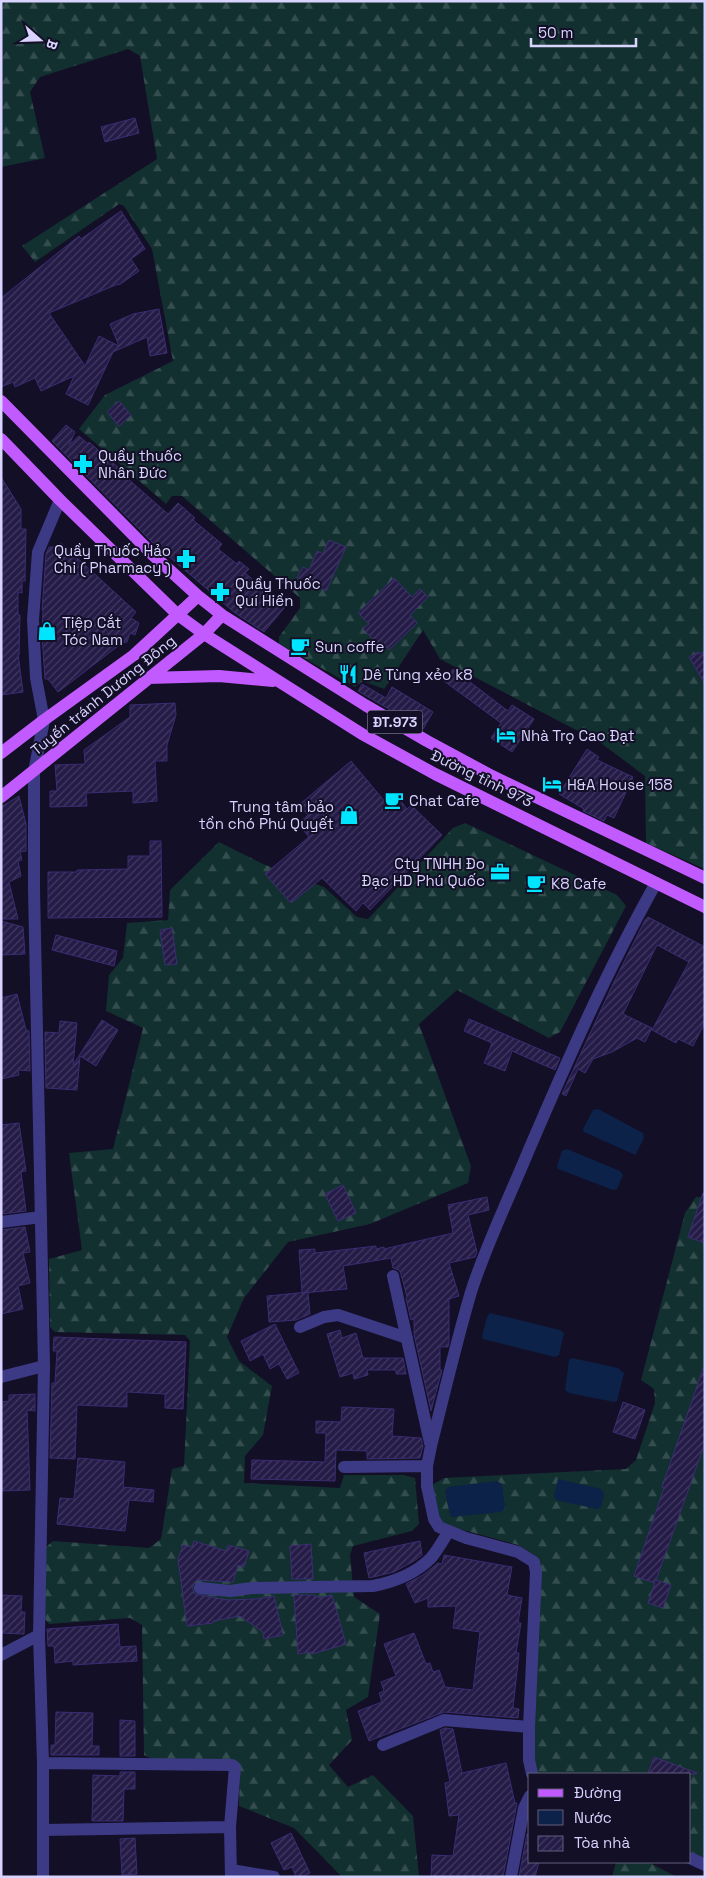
<svg xmlns="http://www.w3.org/2000/svg" width="706" height="1878" font-family="'Space Grotesk',sans-serif">
<defs>
<pattern id="forest-firs" width="22" height="20" patternUnits="userSpaceOnUse" patternTransform="scale(1.25)"><rect width="22" height="20" fill="#12302f"/><path d="M5 1l3.5 6h-7zM16 11l3.5 6h-7z" fill="#344d4e"/></pattern>
<pattern id="building-hatch" width="6" height="6" patternUnits="userSpaceOnUse" patternTransform="scale(1.25)"><rect width="6" height="6" fill="#241b47"/><path d="M-1 1l2-2M0 6l6-6M5 7l2-2" fill="none" stroke="#433b63"/></pattern>
</defs>
<rect width="100%" height="100%" fill="#130f26"/>
<path fill="url(#forest-firs)" d="M1,1H705V869L646,843L645,776L601,743L440,659L423,630L384,689L363,681L355,687L279,644V637L300,608V598L182,496H172L166,504L79,429L105,395L173,361L152,249L124,206L119,204L35,262L22,246L157,159L140,56L128,49L40,77L30,92L45,158L1,167Z
M465,823L617,895L626,906L560,1032L549,1038L457,990L419,1024L471,1166L468,1183L370,1224L288,1242L244,1298L227,1337L239,1361L272,1386L263,1435L245,1456L244,1483L340,1488L344,1475H403L415,1478L419,1524L412,1531L353,1546L350,1555L354,1597L380,1614L368,1697L346,1710L352,1740L329,1765L348,1787L373,1775L413,1816L419,1877H342L294,1828L239,1806L240,1768L152,1759L144,1755L142,1625L130,1618L49,1624L44,1618L45,1548L53,1541L149,1548L161,1539L172,1469L184,1466L190,1341L185,1335L55,1332L50,1327L49,1259L82,1250L69,1153L113,1149L143,1028L106,1011L109,975L123,958L127,923L168,920L170,890L219,842L263,864L324,887L357,917L368,919L453,828Z
M696,1197H705V1860L690,1854V1774H537L534,1762V1555L518,1545L445,1525L437,1514L432,1485L444,1478L626,1469L636,1460L655,1403L654,1389L641,1380L685,1213Z
M616,1862H648L677,1877H612Z"/>
<path fill="#0c2248" d="M598,1109L643,1133L644,1138L636,1154H633L584,1132L583,1129L593,1110Z
M567,1149L620,1171L623,1175L617,1189L613,1190L558,1169L557,1166L562,1151Z
M490,1313L560,1330L564,1333L559,1355L555,1357L483,1339L482,1337L487,1317Z
M572,1358L618,1368L624,1373L617,1401L614,1402L569,1393L565,1390L569,1360Z
M558,1479L601,1489L604,1494L601,1507L597,1509L556,1500L554,1496Z
M497,1481L502,1484L505,1508L501,1512L452,1517L450,1515L445,1491L448,1487Z"/>
<path fill="url(#building-hatch)" stroke="#3b2d73" d="M135,118L139,133L105,142L101,127Z
M121,211L145,249L131,259L139,271L119,285L118,284L49,313L85,366L99,336L119,346L110,324L133,314L159,309L167,353L150,356L147,337L113,352L88,405L66,394L74,376L41,391L35,378L15,387L13,382L1,387V298L79,236L81,239Z
M119,401L131,415L119,426L107,412Z
M66,425L75,432L69,445L79,436L88,444L89,442L120,469L119,471L168,514L178,503L195,518L193,520L222,544L218,549L237,564L239,561L249,569L245,573L285,607L264,632L235,613L152,542L52,441Z
M1,477L21,509V529H26L25,581H22V593L18,592V615H20L19,655L18,654L23,692L1,695Z
M329,540L346,547L326,591L297,578L303,567L309,570L317,551L323,554Z
M61,543L136,612L131,618L139,623L135,635L130,633L127,642L122,643L58,692L48,679H45L42,635L43,610H42L46,554L49,547H55Z
M394,578L412,597L420,589L428,597L410,615L417,623L389,650L382,642L379,645L363,629L369,624L358,613Z
M705,651V684L689,657L698,652L699,654Z
M453,669L508,711L512,705L534,719L512,752L491,738L501,723L444,681Z
M362,684L386,698L392,687L433,712L423,729L358,691Z
M175,703L176,715L167,745V761H155L157,801L133,803V791L86,793L87,806L50,807V791H57L55,765L85,764L84,750L130,717V705Z
M587,749L599,757L597,760L633,777L614,818L607,815L604,821L583,811L584,809L559,794Z
M351,761L386,803L396,795L407,809L411,805L442,835L370,910L363,903L356,911L322,878L291,903L265,874L309,837L298,824L308,815L299,805Z
M19,796L26,824V851L20,852L22,860L18,861L21,876L9,882L18,919H1V807Z
M150,841H161L162,917L48,918V872H77V870L128,869V856H150Z
M648,917L705,947V1022L693,1046L678,1039L676,1043L652,1030L689,962L657,945L623,1014L652,1028L645,1042L637,1038L612,1052L593,1059L585,1073L578,1069L566,1096L562,1094L612,986L645,920Z
M1,921L23,927L25,954L1,955Z
M172,928L177,964L165,965L160,930Z
M56,935L117,951L114,966L52,950Z
M17,994L26,1030L29,1031L30,1071L18,1070L19,1075L1,1079V998Z
M469,1019L560,1058L555,1070L512,1051L505,1071L484,1063L492,1043L464,1031Z
M102,1020L118,1030L96,1066L80,1056L77,1090L46,1088L45,1032L59,1033L60,1021L77,1023L73,1065Z
M19,1123L26,1171L21,1172L26,1211L1,1214V1125Z
M343,1185L356,1213L338,1221L325,1194Z
M703,1193H705V1243L688,1237Z
M487,1197L489,1210L468,1215L477,1252L475,1257L449,1263L459,1296L449,1299V1342L448,1347H440V1370H442L431,1411L414,1334V1319L411,1320L406,1298L407,1297L401,1274L399,1270L393,1268L391,1258L343,1266L347,1289L302,1293L299,1250L315,1249V1253L376,1246V1249L384,1247V1249L453,1233L448,1205Z
M25,1227L30,1252L23,1253L30,1283L18,1286L23,1309L1,1314V1230Z
M308,1292L310,1314L296,1320L269,1322L267,1296Z
M275,1324L299,1373L287,1379L279,1364L270,1369L263,1354L250,1361L241,1341Z
M340,1330L342,1338L356,1333L363,1358H403L406,1374H396V1370H367L368,1375L354,1379L353,1373L340,1377L327,1334Z
M54,1337L186,1342L183,1409L165,1408V1394L127,1392V1407L77,1405L75,1459L50,1458L52,1383H55L57,1351H53Z
M703,1369H705V1443L656,1580L671,1585L663,1608L648,1603L655,1583L634,1576L664,1488L662,1487Z
M35,1394V1411L27,1410L30,1490L1,1491V1402L9,1401V1395Z
M623,1402L645,1410L635,1439L613,1432Z
M342,1407L394,1409L392,1436L421,1438L423,1446L420,1458L367,1459V1451L336,1450L335,1481L251,1479L252,1460L325,1462L326,1433H316V1421L341,1422Z
M78,1458L125,1462L123,1487L154,1490L153,1502L129,1500L125,1531L57,1524L60,1498L74,1499Z
M194,1541L226,1551L228,1545L249,1551L244,1567L238,1565L233,1582L197,1580L192,1587L195,1594L227,1600L256,1599L274,1596L283,1635L264,1639L263,1632L240,1616L213,1621V1623L187,1626L178,1559L183,1545L192,1547Z
M420,1541L422,1555L414,1561L394,1572L369,1578L364,1553Z
M311,1544L313,1579H292L290,1546Z
M444,1555L512,1567L507,1595L522,1598L518,1623H521L516,1653H519L513,1708L519,1709L518,1718L444,1712L369,1741L358,1711L382,1702L379,1693L384,1691L381,1682L396,1676L384,1644L414,1633L426,1664L430,1663L433,1672L439,1670L445,1687L473,1690L480,1632L453,1628L456,1606L428,1607V1598L415,1603L406,1584L423,1575L438,1563L442,1564Z
M1,1595L22,1596L21,1612H25L24,1634L1,1633Z
M294,1595H315V1597L318,1596V1598L332,1595L346,1644L312,1654L311,1652L298,1654Z
M118,1624L120,1647L136,1646L137,1661L73,1665V1661L55,1663L54,1646H48L47,1629Z
M56,1712L93,1713L92,1746H99V1755H51V1745H55Z
M120,1720L135,1721V1756H120Z
M445,1728L453,1729L462,1773L506,1763L515,1803H517L503,1877H431L432,1855L453,1856L459,1815L449,1816L445,1783L450,1782L440,1730Z
M654,1757L697,1773V1774H648Z
M120,1772H135V1789H124L123,1821H92L93,1775L120,1776Z
M291,1833L310,1873L302,1877H296L292,1867L284,1870L271,1843Z
M527,1834L530,1835V1862H539L535,1877H519Z
M135,1838L137,1874L122,1875L120,1839Z"/>
<g fill="none" stroke-linecap="round" stroke-linejoin="round">
<path stroke="#3d3a85" stroke-width="12" d="M1,1222L41,1217
M393,1276L430,1443
M300,1327L324,1317L338,1315L407,1338
M1,1377L44,1366
M344,1467L427,1466
M200,1588L230,1591L252,1588L373,1586C394,1582 416,1573 431,1558C438,1550 443,1540 449,1531
M1,1655L39,1635
M383,1745L444,1720L529,1727
M43,1763L232,1765L235,1767L230,1827L231,1877
M532,1774L529,1760V1727L536,1572L534,1562L518,1552L466,1538L439,1527L434,1519L427,1486V1466L431,1446C444,1395 456,1343 471,1292C486,1245 509,1198 528,1152C567,1061 607,970 656,883
M43,1830L230,1827
M690,1858L705,1865
M231,1870L274,1877
M43,1877V1763L39,1635L44,1366L34,889V772L44,720L36,678L33,620L38,552L60,500
M511,1877L524,1808L530,1796"/>
<path stroke="#c25bff" stroke-width="12" d="M1,401L153,555L198,596L222,615L365,705L427,741L492,776L705,878
M1,439L60,500L178,615L204,634L362,734L435,774L705,907
M148,678L219,676L273,681
M1,753L44,720L134,655L198,596
M1,797L204,634L222,615"/>
</g>
<defs>
<g id="pharmacy-bare" transform="scale(1.5)"><path d="M-2-6h4v4h4v4h-4v4h-4v-4h-4v-4h4Z" fill="#00e5ff" stroke="#130f26" stroke-width="2.5" paint-order="stroke"/></g>
<g id="shop-bare" transform="scale(1.5)"><path d="M-5-2.5h2.3a2.7 3.5 0 0 1 5.4 0H5L5.5 6h-11ZM-1.5-2.5h3a1.5 2.3 0 0 0-3 0Z" fill="#00e5ff" stroke="#130f26" stroke-width="2.5" paint-order="stroke"/></g>
<g id="cafe-bare" transform="scale(1.5)"><path d="M-5.5-4.5H6V0H3Q3 3.5 0 3.5H-2.5Q-5.5 3.5-5.5 0ZM3-3.2v2h1.7v-2ZM-6 4.5H4V6H-6Z" fill="#00e5ff" stroke="#130f26" stroke-width="2.5" paint-order="stroke"/></g>
<g id="restaurant-bare" transform="scale(1.5)"><path d="M-5-6h1v4h1v-4h1v4h1v-4h1v5L-1.5 .5V6h-2V.5L-5-1ZM5-6V6H3V1.5H1.5Q1.5-4 5-6Z" fill="#00e5ff" stroke="#130f26" stroke-width="2.5" paint-order="stroke"/></g>
<g id="hotel-bare" transform="scale(1.5)"><path d="M-6-4.5h1.5V1H6V5H4.5V3h-9V5H-6ZM-4 0a1.8 1.8 0 1 1 3.6 0ZM.5 0V-2.5h3Q6-2.5 6 0Z" fill="#00e5ff" stroke="#130f26" stroke-width="2.5" paint-order="stroke"/></g>
<g id="office-bare" transform="scale(1.5)"><path d="M-6-3h4V-5.5h4V-3h4V5H-6ZM-1-4.5V-3h2v-1.5ZM-6 0V1H6V0Z" fill="#00e5ff" stroke="#130f26" stroke-width="2.5" paint-order="stroke"/></g>
</defs>
<g fill-rule="evenodd">
<use href="#pharmacy-bare" x="83" y="464"/>
<use href="#pharmacy-bare" x="186" y="559"/>
<use href="#pharmacy-bare" x="220" y="592"/>
<use href="#shop-bare" x="47" y="631"/>
<use href="#cafe-bare" x="300" y="646"/>
<use href="#restaurant-bare" x="348" y="674"/>
<use href="#hotel-bare" x="506" y="735"/>
<use href="#hotel-bare" x="552" y="784"/>
<use href="#cafe-bare" x="394" y="800"/>
<use href="#shop-bare" x="349" y="815"/>
<use href="#office-bare" x="500" y="872"/>
<use href="#cafe-bare" x="536" y="883"/>
</g>
<g text-anchor="middle" dominant-baseline="central" stroke-width="4" stroke-linejoin="round" paint-order="stroke">
<rect fill="#130f26" stroke="#9e99be" stroke-width="1" x="367.5" y="710.5" width="55" height="23" rx="4"/>
<g font-size="14" font-weight="bold" fill="#d9d4ff">
<text x="395" y="722">ĐT.973</text>
</g>
<g font-size="15" fill="#d9d4ff" stroke="#130f26" text-anchor="start">
<text x="98" y="455">Quầy thuốc<tspan x="98" dy="17">Nhân Đức</tspan></text>
<text x="171" y="550" text-anchor="end">Quầy Thuốc Hảo<tspan x="171" dy="17">Chi ( Pharmacy )</tspan></text>
<text x="235" y="583">Quầy Thuốc<tspan x="235" dy="17">Quí Hiền</tspan></text>
<text x="62" y="622">Tiệp Cắt<tspan x="62" dy="17">Tóc Nam</tspan></text>
<text x="315" y="646">Sun coffe</text>
<text x="363" y="674">Dê Tùng xẻo k8</text>
<text x="521" y="735">Nhà Trọ Cao Đạt</text>
<text x="567" y="784">H&amp;A House 158</text>
<text x="409" y="800">Chat Cafe</text>
<text x="334" y="806" text-anchor="end">Trung tâm bảo<tspan x="334" dy="17">tồn chó Phú Quyết</tspan></text>
<text x="485" y="863" text-anchor="end">Cty TNHH Đo<tspan x="485" dy="17">Đạc HD Phú Quốc</tspan></text>
<text x="551" y="883">K8 Cafe</text>
</g>
<g font-size="15" fill="#d9d4ff" stroke="#130f26">
<text transform="translate(103 695) rotate(-39)">Tuyến tránh Dương Đông</text>
<text transform="translate(482 778) rotate(26)">Đường tỉnh 973</text>
</g>
</g>
<rect width="706" height="1878" fill="none" stroke="#d9d4ff" stroke-width="5"/>
<rect x="528" y="1773" width="162" height="90" fill="#130f26" stroke="#625e7d"/>
<rect x="538" y="1789" width="25" height="8" fill="#c25bff" stroke="#625e7d"/>
<text x="574" y="1798" font-size="15" fill="#d9d4ff">Đường</text>
<rect x="538" y="1810" width="25" height="15" fill="#0c2248" stroke="#625e7d"/>
<text x="574" y="1823" font-size="15" fill="#d9d4ff">Nước</text>
<rect x="538" y="1836" width="25" height="15" fill="url(#building-hatch)" stroke="#625e7d"/>
<text x="574" y="1848" font-size="15" fill="#d9d4ff">Tòa nhà</text>
<g transform="translate(40 40) rotate(110)" stroke="#130f26" stroke-width="4" paint-order="stroke">
<path d="M0-4L9 19L0 12L-9 19Z" fill="#d9d4ff"/>
<text y="-8" font-size="14" font-weight="bold" text-anchor="middle" fill="#d9d4ff">B</text>
</g>
<path d="M531 38v8h105v-8" fill="none" stroke="#d9d4ff" stroke-width="2.5"/>
<text x="538" y="38" font-size="15" fill="#d9d4ff" stroke="#130f26" stroke-width="4" paint-order="stroke">50 m</text>
</svg>
